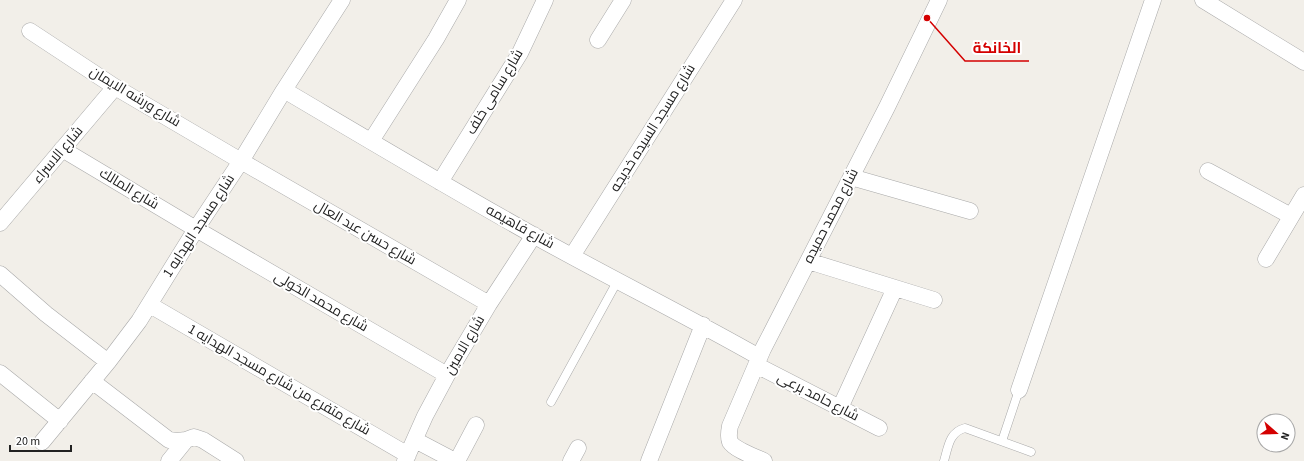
<svg xmlns="http://www.w3.org/2000/svg" width="1304" height="461" font-family="'Source Sans 3',Cairo,sans-serif">
<rect width="100%" height="100%" fill="#f2efe9"/>
<g fill="none" stroke-linecap="round" stroke-linejoin="round">
<g stroke="#a9a9a9" stroke-width="9">
<path id="lane" d="M551,402L618,280
M1002,441L1019,390
M944,461C948,448 949,432 965,428L1031,452"/>
</g>
<g stroke="#a9a9a9" stroke-width="17">
<path id="street" d="M1203,0L1304,62
M30,31L115,87L241,161L489,304
M598,40L623,0
M284,90C367,139 449,188 533,235C608,277 685,315 759,357
M371,141L436,39L458,0
M62,149L196,229L447,375
M1208,171L1291,216
M851,177L970,211
M440,182L520,53L545,0
M0,223L115,87
M572,256L734,0
M1266,259L1304,195
M808,261L934,300
M0,274L46,314L108,362
M150,305L408,455
M756,365L879,428
M0,373L60,421
M92,381L169,440L177,441L186,440L194,437L203,440L236,461
M1019,390L1153,0
M840,408L895,288
M415,440L455,461
M42,442L108,362L139,321L196,229L241,161L284,90L342,0
M169,461L186,440
M405,461L425,416L447,375L489,304L534,235
M457,461L476,425
M571,461L578,448
M649,461L703,325
M764,461C756,457 735,450 730,442C728,437 729,431 730,426L763,349L887,107L939,0"/>
</g>
<use href="#lane" stroke="#fff" stroke-width="8"/>
<use href="#street" stroke="#fff" stroke-width="16"/>
</g>
<g text-anchor="middle" dominant-baseline="central" stroke-width="4" stroke-linejoin="round" paint-order="stroke">
<g font-size="14" fill="#222" stroke="#fff">
<text transform="translate(495 92) rotate(-59)">شارع سامى خلف</text>
<text transform="translate(135 97) rotate(31)">شارع ورشه الايمان</text>
<text transform="translate(653 128) rotate(-58)">شارع مسجد السيده خديجه</text>
<text transform="translate(58 155) rotate(-50)">شارع الاسراء</text>
<text transform="translate(129 189) rotate(31)">شارع المالك</text>
<text transform="translate(831 216) rotate(-63)">شارع محمد حميده</text>
<text transform="translate(199 226) rotate(-57)">شارع مسجد الهدايه 1</text>
<text transform="translate(520 227) rotate(29)">شارع فاهيمه</text>
<text transform="translate(365 233) rotate(30)">شارع حسن عبد العال</text>
<text transform="translate(321 302) rotate(30)">شارع محمد الخولى</text>
<text transform="translate(465 345) rotate(-60)">شارع الامين</text>
<text transform="translate(279 380) rotate(30)">شارع متفرع من شارع مسجد الهدايه 1</text>
<text transform="translate(818 397) rotate(27)">شارع حامد برعى</text>
</g>
</g>
<path fill="none" stroke="#d40000" stroke-width="1.5" d="M927 18L965 61H1029"/>
<circle fill="#d40000" stroke="#fff" stroke-width="1.5" cx="927" cy="18" r="4"/>
<g font-size="15" text-anchor="middle" font-weight="bold" fill="#d40000" stroke="#fff" stroke-width="4" stroke-linejoin="round" paint-order="stroke">
<text x="997" y="53">الخانكة</text>
</g>
<g transform="translate(1276 433) rotate(110)"><circle r="19" fill="#ffffff" stroke="#a7a7a7"/>
<path d="M0-3L7 15L0 10L-7 15Z" fill="#d40000"/>
<text y="-6" font-size="11" font-weight="bold" text-anchor="middle" fill="#222222">N</text>
</g>
<path d="M10 445v6h61v-6" fill="none" stroke="#222222" stroke-width="2"/>
<text x="16" y="445" font-size="12" fill="#222222" stroke="#ffffff" stroke-width="3" paint-order="stroke">20 m</text>
</svg>
